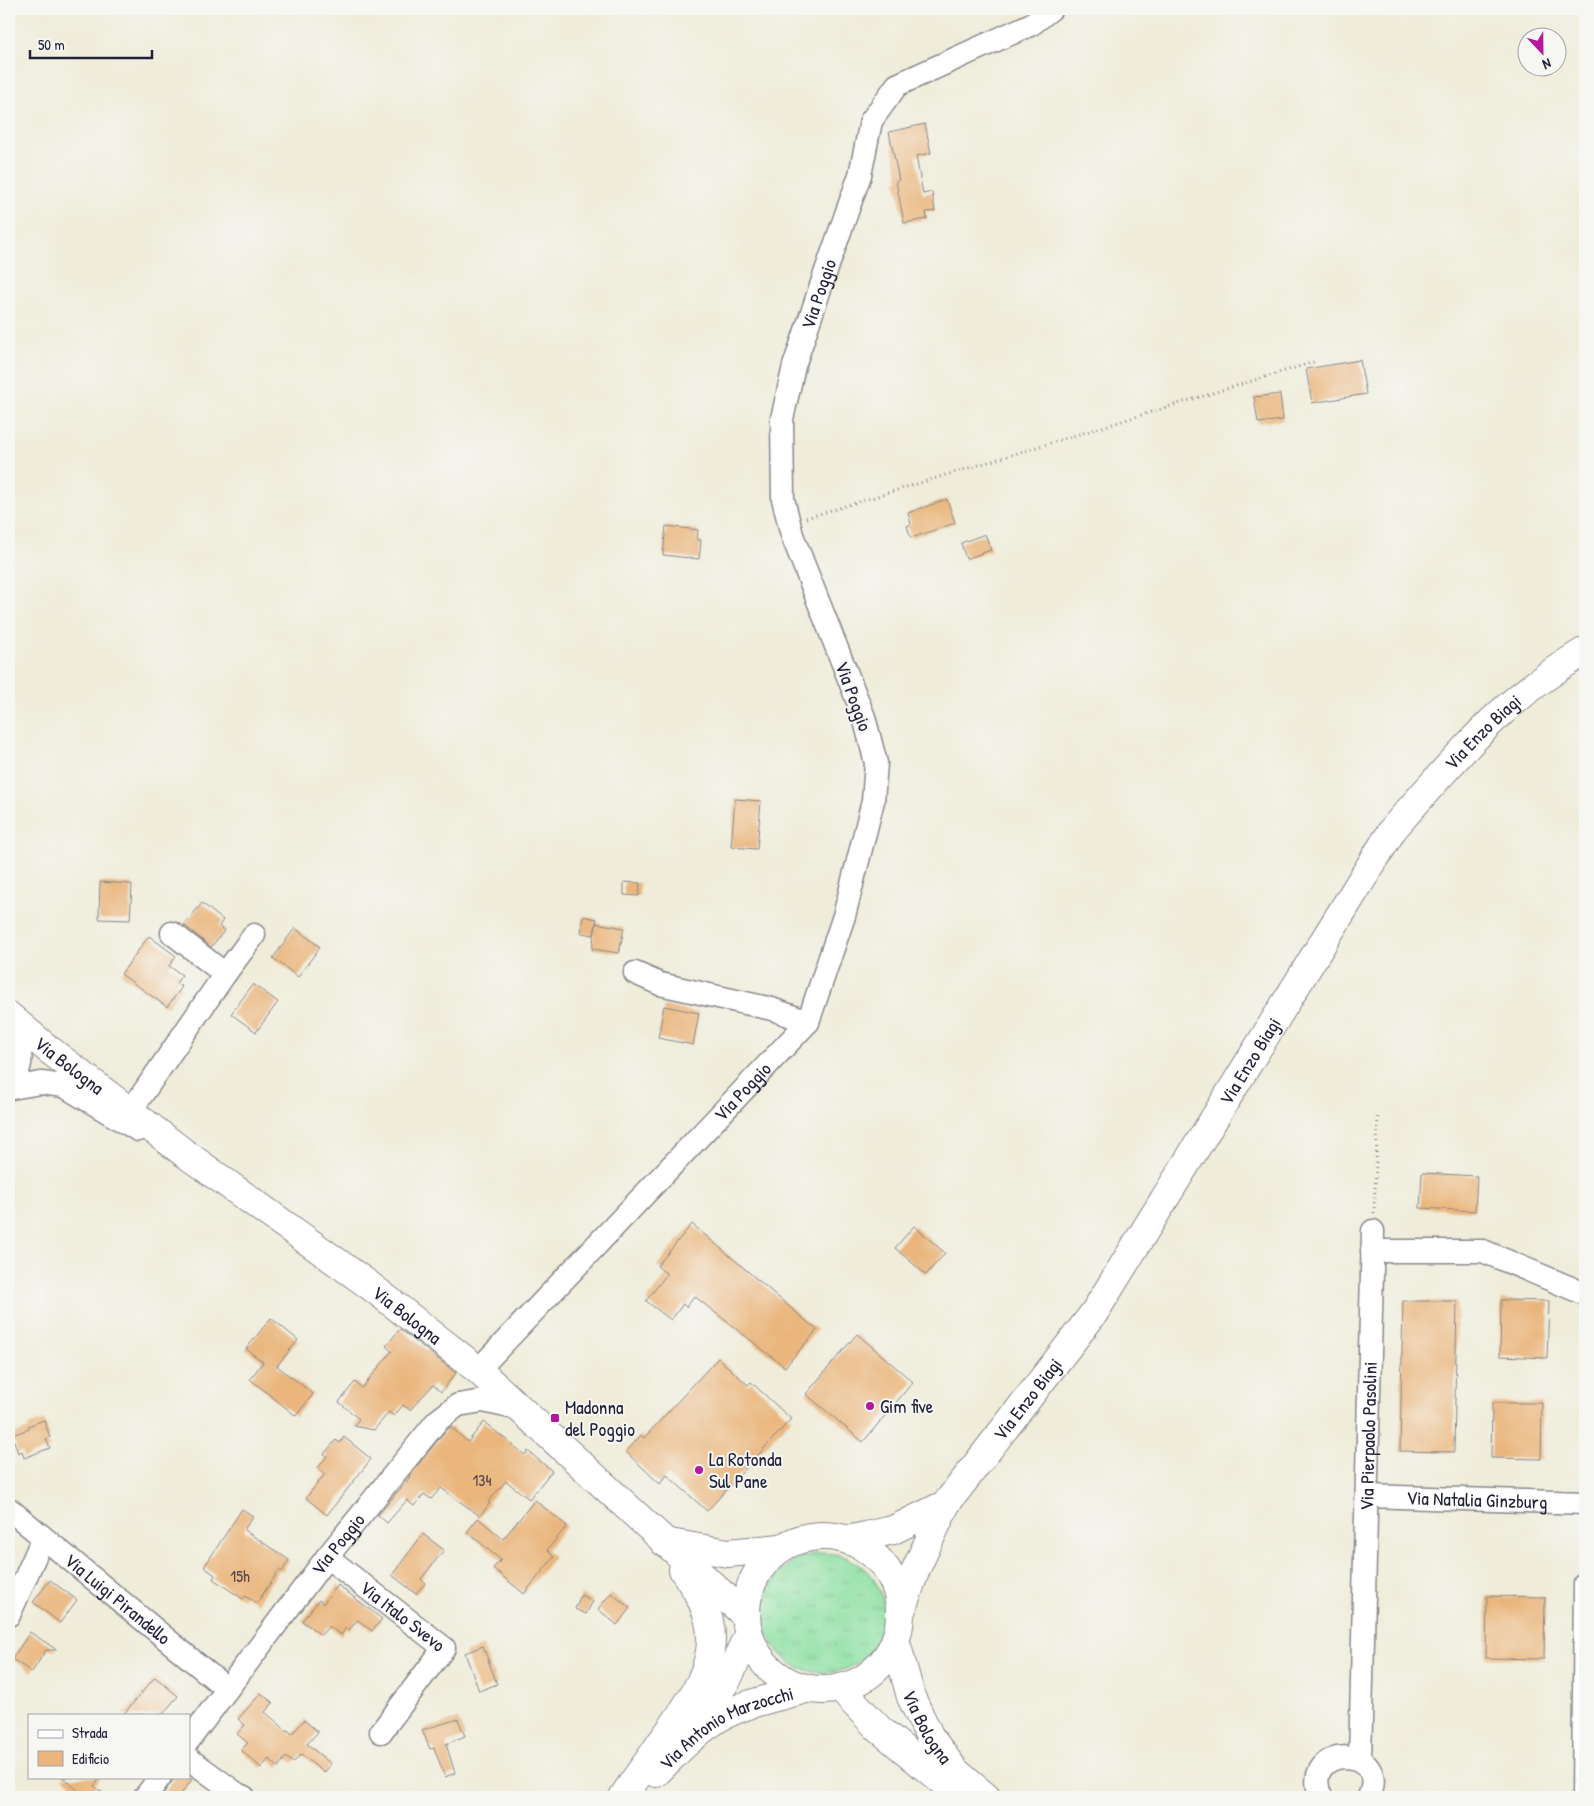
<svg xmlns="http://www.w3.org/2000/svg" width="1594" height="1806" font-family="'Patrick Hand',sans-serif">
<defs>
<pattern id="grass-tufts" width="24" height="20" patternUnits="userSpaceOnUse" patternTransform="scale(1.25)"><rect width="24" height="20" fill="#8ce0a2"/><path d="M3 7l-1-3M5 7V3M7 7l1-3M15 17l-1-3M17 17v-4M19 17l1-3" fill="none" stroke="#78c08c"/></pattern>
</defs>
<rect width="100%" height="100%" fill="#f6f6f2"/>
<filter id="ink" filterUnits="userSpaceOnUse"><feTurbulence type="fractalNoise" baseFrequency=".02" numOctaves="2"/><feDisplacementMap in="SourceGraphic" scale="10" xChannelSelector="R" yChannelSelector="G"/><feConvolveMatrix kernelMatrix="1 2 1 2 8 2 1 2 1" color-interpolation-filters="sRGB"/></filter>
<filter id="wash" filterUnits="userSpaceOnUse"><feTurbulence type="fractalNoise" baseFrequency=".0096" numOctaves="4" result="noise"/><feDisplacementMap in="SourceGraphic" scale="20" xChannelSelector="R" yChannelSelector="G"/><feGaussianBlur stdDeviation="1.12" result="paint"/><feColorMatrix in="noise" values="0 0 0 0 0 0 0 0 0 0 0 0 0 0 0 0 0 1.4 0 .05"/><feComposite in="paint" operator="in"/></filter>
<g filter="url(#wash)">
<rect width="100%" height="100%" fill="#efecd9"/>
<path fill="url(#grass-tufts)" stroke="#57816e" d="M764 1613a60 60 0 1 1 120 0a60 60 0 1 1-120 0Z"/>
<g id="blocks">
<path fill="#eab67d" d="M925,124L931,153L916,156L923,194L932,192L935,211L926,212L927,219L904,223L896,181L899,180L889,132Z
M1360,360L1366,394L1312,403L1306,369Z
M1280,394L1283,420L1258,423L1254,397Z
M947,499L955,523L911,538L907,526L911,524L908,513Z
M666,526L698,530L697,540H701L699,559L663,555Z
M985,534L991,550L966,559L961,543Z
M735,799L761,801L757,849L731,847Z
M100,882L132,884L130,920L99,919Z
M624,882L640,883L639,896L624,895Z
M202,903L223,920L219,926L225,930L211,947L184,925Z
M583,916L597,919L594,935L581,933Z
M596,923L624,928L619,953L592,949Z
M295,928L320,947L298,977L273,958Z
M149,936L176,956L169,966L182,975L176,983L182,987L167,1007L121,974Z
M253,984L278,1002L256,1032L231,1014Z
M664,1006L699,1013L693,1045L658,1038Z
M1422,1173L1477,1176L1475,1211L1420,1208Z
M692,1224L817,1330L785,1367L694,1296L686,1307L683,1304L671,1320L646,1301L667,1274L657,1266Z
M914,1226L945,1253L926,1275L895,1248Z
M1501,1300L1549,1301L1547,1358L1500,1356Z
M1403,1301H1457L1454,1452L1400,1451Z
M271,1318L298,1340L277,1366L313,1394L296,1416L250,1379L263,1362L246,1349Z
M400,1329L456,1373L441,1392L433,1385L410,1410L403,1405L394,1416L389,1412L374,1430L354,1426L359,1419L339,1402L355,1382L362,1388L392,1351L386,1346Z
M857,1334L913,1382L863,1442L806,1394Z
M718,1358L748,1385L751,1382L791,1419L707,1511L667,1475L660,1484L626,1452L641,1435L644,1438Z
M1492,1403H1542L1541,1459L1491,1458Z
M44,1420L50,1437L46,1439L50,1448L24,1458L22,1451L18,1453L12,1435L29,1429L28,1426Z
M484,1422L525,1455L528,1451L552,1471L529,1499L506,1481L488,1502L490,1503L480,1516L441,1488L431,1499L424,1494L414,1506L407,1500L387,1523L378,1515L410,1477L409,1476L446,1430L451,1427L468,1442Z
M344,1437L371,1459L327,1515L306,1498L325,1474L318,1468L327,1456L324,1454L336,1440L340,1443Z
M535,1500L567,1526L547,1550L554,1557L524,1594L493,1568L501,1560L467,1532L478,1518L503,1539Z
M242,1509L253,1516L244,1530L289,1560L282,1572L279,1570L257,1603L245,1596L243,1599L213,1579L215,1575L204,1567Z
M423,1534L444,1550L421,1579L425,1583L416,1594L392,1575Z
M50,1580L77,1600L60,1623L33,1602Z
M338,1585L382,1619L372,1631L358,1620L349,1630L346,1628L341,1635L329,1626L321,1635L302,1621L319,1600L323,1604Z
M611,1593L630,1608L617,1625L598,1609Z
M581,1595L593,1601L586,1614L575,1609Z
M1487,1596L1545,1597L1544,1659L1486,1658Z
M30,1632L57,1650H46L32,1672L12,1659Z
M483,1646L497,1684L479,1691L465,1653Z
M155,1677L178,1696L162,1715H123Z
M261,1693L273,1703L265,1712L287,1731L288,1730L292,1734L304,1720L318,1732L307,1744L331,1764L324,1773L301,1754L293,1763L286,1757L278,1767L269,1759L261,1768L241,1750L248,1743L237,1734L245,1725L238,1719Z
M458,1719L465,1736L446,1744L455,1773L445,1777L434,1748L430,1749L422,1730Z
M62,1777H101L94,1786L108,1797H86Z
M175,1777L193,1778L179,1797H161Z"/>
</g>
</g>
<g filter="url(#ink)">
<use href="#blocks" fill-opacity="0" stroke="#88878a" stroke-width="1"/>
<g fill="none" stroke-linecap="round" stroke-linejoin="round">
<g stroke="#88878a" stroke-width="25">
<g id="minor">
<path d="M172,933L225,974"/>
<path d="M635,973L660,984L772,1009L808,1022"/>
<path d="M9,1035C28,1055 20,1066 11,1088"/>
<path d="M11,1088L41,1083L64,1086L138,1130"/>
<path d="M130,1112L225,974L254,935"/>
<path d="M1372,1251H1483L1585,1294"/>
<path id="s1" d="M478,1370L808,1022L844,916L873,801L876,763L864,717L792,535L783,499L782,419L794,366L826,271L860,175L871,121L897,85L1032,24L1051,9"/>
<path id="s2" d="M1367,1496L1585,1503"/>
<path id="s3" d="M9,1509L227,1689"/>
<path id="s4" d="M327,1557L444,1648L381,1732"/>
<path d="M9,1615L43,1538"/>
<path id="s5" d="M189,1740L327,1557L437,1421L458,1405L483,1401L520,1409"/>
<path d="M189,1759L237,1794L244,1797"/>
<path id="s6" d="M1360,1760L1373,1231"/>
<path d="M145,1797L160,1777"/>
<path d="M1321,1797C1298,1744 1392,1744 1369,1797"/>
<path d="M1583,1797L1585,1583"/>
</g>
</g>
<g stroke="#88878a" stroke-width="30">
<g id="major">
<path id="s7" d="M9,1016L48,1049L183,1152L369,1285L478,1370L746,1616"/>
<circle cx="823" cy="1613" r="77"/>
<path d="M848,1540L893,1530L946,1504"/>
<path d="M664,1542L728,1553L781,1548"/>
<path id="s8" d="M901,1611L916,1569L946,1504L1094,1313L1393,829C1424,793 1456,756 1491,722C1519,695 1552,671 1585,651"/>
<path id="s9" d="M896,1642L911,1697L930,1737L955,1771L986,1797"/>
<path d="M841,1689L878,1728L961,1797"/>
<path d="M690,1728L709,1707L728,1678L748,1635"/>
<path id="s10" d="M656,1773C673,1756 690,1737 711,1723C738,1704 774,1698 806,1689"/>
<path d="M623,1797C635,1779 648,1762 660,1744C685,1709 720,1667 709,1621C704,1601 694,1586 683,1570"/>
</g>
</g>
<path stroke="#88878a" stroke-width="3" stroke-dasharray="1 4" stroke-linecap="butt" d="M806,518L1314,362
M1374,1213L1378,1113"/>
<use href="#minor" stroke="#fff" stroke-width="22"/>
<use href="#major" stroke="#fff" stroke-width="28"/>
</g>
</g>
<g fill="#b5179e" stroke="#f6f6f2" stroke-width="2">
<circle cx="870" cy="1406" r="5"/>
<rect x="550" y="1413" width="10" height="10" rx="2.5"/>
<circle cx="699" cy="1470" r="5"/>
</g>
<g text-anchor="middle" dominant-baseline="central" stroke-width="4" stroke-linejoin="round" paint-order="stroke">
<g font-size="16" fill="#54474c">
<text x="482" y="1480">134</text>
<text x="240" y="1576">15h</text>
</g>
<g font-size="19" fill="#22223b" stroke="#f6f6f2">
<text stroke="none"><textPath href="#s1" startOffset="1239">Via Poggio</textPath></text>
<text transform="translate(854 696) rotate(70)">Via Poggio</text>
<text stroke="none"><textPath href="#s8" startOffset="1059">Via Enzo Biagi</textPath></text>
<text stroke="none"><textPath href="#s8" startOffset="654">Via Enzo Biagi</textPath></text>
<text stroke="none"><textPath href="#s7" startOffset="78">Via Bologna</textPath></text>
<text stroke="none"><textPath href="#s1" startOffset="384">Via Poggio</textPath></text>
<text stroke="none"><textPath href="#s7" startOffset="498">Via Bologna</textPath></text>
<text stroke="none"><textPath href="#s8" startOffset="249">Via Enzo Biagi</textPath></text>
<text stroke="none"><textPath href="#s6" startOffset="324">Via Pierpaolo Pasolini</textPath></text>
<text stroke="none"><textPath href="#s2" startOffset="110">Via Natalia Ginzburg</textPath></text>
<text stroke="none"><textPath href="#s5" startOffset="246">Via Poggio</textPath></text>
<text stroke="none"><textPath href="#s3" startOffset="141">Via Luigi Pirandello</textPath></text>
<text stroke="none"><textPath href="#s4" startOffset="96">Via Italo Svevo</textPath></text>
<text stroke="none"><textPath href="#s9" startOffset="91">Via Bologna</textPath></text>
<text stroke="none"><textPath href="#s10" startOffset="86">Via Antonio Marzocchi</textPath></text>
</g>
<g font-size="19" fill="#22223b" stroke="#f6f6f2" text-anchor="start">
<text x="880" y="1406">Gim five</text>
<text x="565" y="1407">Madonna<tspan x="565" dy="22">del Poggio</tspan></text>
<text x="709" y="1459">La Rotonda<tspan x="709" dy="22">Sul Pane</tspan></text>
</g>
</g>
<rect width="1594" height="1806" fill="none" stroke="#f6f6f2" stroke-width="30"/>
<rect x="28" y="1714" width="162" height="65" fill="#f6f6f2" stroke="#a1a1a9"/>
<rect x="38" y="1730" width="25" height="8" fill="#ffffff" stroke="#a1a1a9"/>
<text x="72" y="1738" font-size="15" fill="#22223b">Strada</text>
<rect x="38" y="1751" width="25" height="15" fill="#eab67d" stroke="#a1a1a9"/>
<text x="72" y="1764" font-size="15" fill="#22223b">Edificio</text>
<g transform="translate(1542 52) rotate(158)"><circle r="24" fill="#f6f6f2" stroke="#a1a1a9"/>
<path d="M0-4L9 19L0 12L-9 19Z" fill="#b5179e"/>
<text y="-8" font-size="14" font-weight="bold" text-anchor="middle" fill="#22223b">N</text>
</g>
<path d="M30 50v8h122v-8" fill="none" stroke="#22223b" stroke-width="2.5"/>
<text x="38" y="50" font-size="15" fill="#22223b" stroke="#f6f6f2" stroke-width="4" paint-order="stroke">50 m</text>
</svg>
